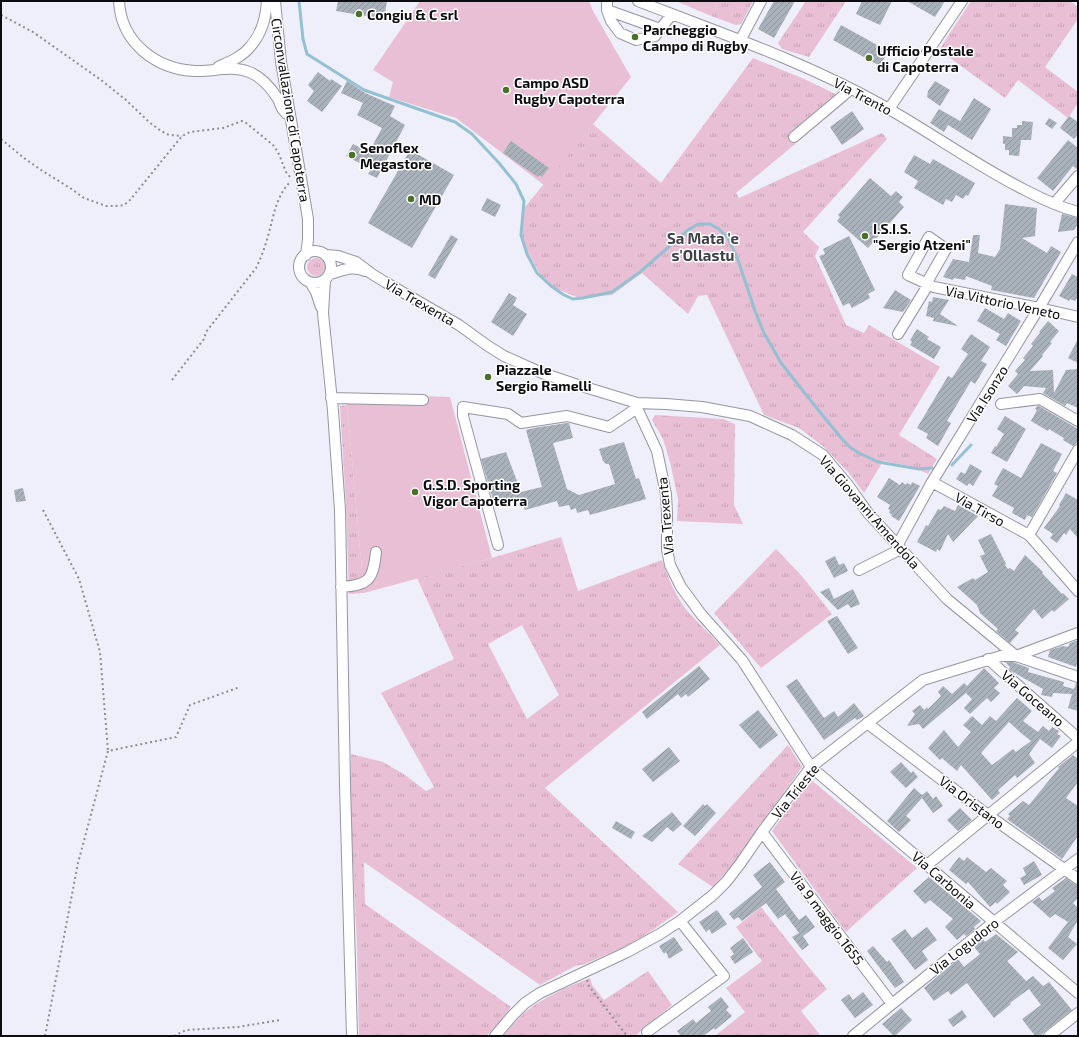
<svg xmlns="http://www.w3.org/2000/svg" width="1079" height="1037" font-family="'Exo 2',sans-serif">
<defs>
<pattern id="grass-tufts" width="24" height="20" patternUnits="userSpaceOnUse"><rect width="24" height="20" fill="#e8bfd4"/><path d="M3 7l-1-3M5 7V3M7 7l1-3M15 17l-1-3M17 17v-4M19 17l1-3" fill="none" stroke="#c6a3b5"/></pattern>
<pattern id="building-hatch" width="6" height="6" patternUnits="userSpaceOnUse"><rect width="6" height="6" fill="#a9b1bb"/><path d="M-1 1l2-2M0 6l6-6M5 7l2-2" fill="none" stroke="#9097a0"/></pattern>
</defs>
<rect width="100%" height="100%" fill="#efeffb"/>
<path fill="url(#grass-tufts)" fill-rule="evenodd" d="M719,1H753L741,24L736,25L711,16Z
M806,1H846L809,57L782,49L778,43Z
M971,1H1070L1078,7V19L1045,67L1078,92V103L1068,118L1018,80L1005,98L939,50Z
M753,58L802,78L848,100L736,193L739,198L882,133L887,139L803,232L819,247L815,256L846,325L864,333L869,325L940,367L899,435L937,459L928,474L910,466L883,461L864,493L848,472L823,446L799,428L764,415L707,295L698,296L688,314L642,273L612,295L579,298L555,288L541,276L525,247L522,231L525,207L593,124L661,183Z
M307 267a9 9 0 1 1 18 0a9 9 0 1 1-18 0Z
M347,405L364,593L349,594L346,505L340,406Z
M655,415L723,419L735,424L734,505L743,524L677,521L678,499L670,462L663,439L652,420Z
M561,537L578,591L662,560C668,578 676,597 688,612C698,623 710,634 720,645L545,788L678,912L647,934L626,946L585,964L575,966L540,985L364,862L365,904L511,1007L498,1024L486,1036H359L357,946L350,801L351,754L383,762L405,775L426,791L434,787L381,693L454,659L417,578L492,558ZM522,625L559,695L527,719L488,644Z
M776,549L801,575L832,614L761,668L714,613Z
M788,745L802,767L736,861L713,887L678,864Z
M810,779L917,868L846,932L772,831Z
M761,907L798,954L827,989L801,1011L821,1036H715L745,1012L726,988L762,961L736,927Z
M648,971L672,1005L635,1036H503C510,1028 517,1020 524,1013C544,997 567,987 590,978L592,985L604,1000Z"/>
<path fill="#e8bfd4" d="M420,1H589L593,11L631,77L544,185L456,118L389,97L393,82L373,70Z
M676,1H719L711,16Z
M346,394L450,397L492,558L364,593Z"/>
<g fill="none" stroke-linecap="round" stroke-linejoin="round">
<path stroke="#94c1d2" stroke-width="3" d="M299,1L303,39L307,54L364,90L455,122L472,134L499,163L516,184L524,201L521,235L527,254L537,273L551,286L564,295L573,299L583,298L612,292L640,272L688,230L698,224H710L719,229L728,238L738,260L755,311L764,333L781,363L815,406L842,439L851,448L859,453L878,462L919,469L932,468
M952,465L971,445"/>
</g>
<path fill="url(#building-hatch)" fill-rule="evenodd" d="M338,1H387L384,19L336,11Z
M774,1H795L774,38L758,29Z
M862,1H892L880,25L856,14Z
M907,1H945L935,17Z
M841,25L888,51L880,66L833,40Z
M318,72L330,81L331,79L342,86L322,112L307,101L314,91L308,85Z
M347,81L365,93L395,106L390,116L405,125L377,178L368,174L371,169L346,156L353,144L369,152L382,128L357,115L363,103L341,93Z
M935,81L950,90L940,106L927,97L928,91Z
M974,98L991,109L972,140L948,125L944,132L930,123L939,109L960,121Z
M852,111L864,129L842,145L830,127Z
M1069,116L1078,122V134L1074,139L1060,128Z
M1049,118L1057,123L1052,129L1045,124Z
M1022,121L1033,122L1031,140H1021L1019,156L1009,155V150H1005V144H1003V136L1012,137V128H1017V125H1022Z
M1068,140L1078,148V170L1073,166L1053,191L1037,178Z
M511,141L549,168L542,177L539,175L538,177L503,153Z
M410,150L454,175L412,248L368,223Z
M914,155L930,164L933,159L975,183L968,196L966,195L963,199L956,195L952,202L946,199L943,205L914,188L918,181L904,172Z
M870,178L891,196L896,191L903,197L899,202L904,207L868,248L837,221L840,217L838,215Z
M487,198L501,205L495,217L481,210Z
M1005,204L1037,208L1035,235L1036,236L1022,238L1047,253L1051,246L1061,252L1034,298L991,290L992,286L966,276L965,280L954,278L953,280L943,277L953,259L969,262L973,235H980L978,253L995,257L1000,249Z
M1062,214L1078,218V224L1074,230L1058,232Z
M451,235L458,239L435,279L428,275Z
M849,236L875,290L868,294L870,298L852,308L849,303L843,306L819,256L825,254L823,249Z
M1072,274L1078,277V296L1075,301L1070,299L1069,301L1059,296Z
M895,290L911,300L903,312L883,308Z
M509,293L517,298L513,305L527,314L513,336L491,322Z
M933,297L949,300L940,314L958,326H957L933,321L934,318L926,316L929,301L932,302Z
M985,308L1004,319L1008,313L1021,321L1006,346L996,340L1000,334L977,321Z
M1048,321L1059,331L1050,342L1052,343L1042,355L1043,356L1030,371L1053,370L1054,393L1066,370L1078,369V408L1067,403L1065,406L1043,393L1046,388L1024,386L1017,394L1008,386L1018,374L1015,371L1025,360L1023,358L1033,346L1031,344L1040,333L1039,332Z
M917,329L929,337L927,339L941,347L934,359L910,345L912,342L910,340Z
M971,334L990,347L981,361L987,364L975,384L971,381L947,421L951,423L938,446L926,438L928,434L917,428L948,376L952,378L968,354L961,349Z
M1078,339V363L1068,358Z
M1037,406H1039L1078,429V440L1076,444L1073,446L1063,440L1064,438L1049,429L1048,431L1031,421L1037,410L1035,409Z
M1005,416L1026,429L1007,462L991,453L995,446L996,447L1004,434L997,429Z
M567,423H569L573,438L553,443L567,489L579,495L615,484L609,464H606L603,461L599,449L624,442L636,479L639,478L646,499L590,515L588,510L577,513L576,508L571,510L569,505L559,507L557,501L525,510L523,506H518L520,498L495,506L481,459L506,452L521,492L542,487L526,430L534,428Z
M1041,443L1062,454L1053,471L1057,473L1032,517L1027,515L1025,520L1012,513L1014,508L992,496L998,486L994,484L1003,468L1021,478Z
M970,464L982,471L973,486L969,483L967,486L956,479L961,472L965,474Z
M889,478L900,485L902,482L906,485L907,483L911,485L912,482L920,486L899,521L891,516L892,514L889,513L890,510L888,509L890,505L877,497Z
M23,488L26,501L16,502L14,490Z
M1066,493L1078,500V538L1070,529L1066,535L1064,533L1057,543L1050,538L1053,534L1044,528L1060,506L1059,505Z
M958,505L978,516L953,542L948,534L940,551L937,549L936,552L917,542L926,525L928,526L938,509L941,510L944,506L955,511Z
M991,534L1006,564L1005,565L1008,569L1010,568L1014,571L1025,555L1043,572L1042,573L1062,594L1063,593L1069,599L1054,612L1052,610L1042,619L1034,609L1015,630L1019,633L1010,643L996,631L998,629L980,613L977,605L957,587L973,578L975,580L988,572L980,556L985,554L978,540Z
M835,556L839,565L844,563L848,571L834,578L825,561Z
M829,588L834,599L853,589L860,604L851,608L848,604L838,610L820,592Z
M837,616L858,648L848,654L827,621Z
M1078,640V666L1076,665V667L1048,657L1050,650L1063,646L1068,647L1070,643Z
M1005,662H1013L1029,668L1028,672L1064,682L1063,686L1074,689L1076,683H1078V711L1068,708L1072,694L1053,693L1052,697L1041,695L1043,689L1013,672L1009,669L1010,667Z
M699,666L710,679L688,697L686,694L681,698L678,694L647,719L642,712Z
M984,668L999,683L994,688L1000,693L991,702L987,698L970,714L964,708L972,699L966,693L923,729L919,724L907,726L915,714L912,711L920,705L924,710L927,707L928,709L941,696L938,692L943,686L952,694L964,683L967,686Z
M797,679L824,718L834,711L838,717L854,703L864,716L857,720L855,718L824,740L786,686Z
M1017,698L1032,711L1023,721L1038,732L1043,726L1049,731L1052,727L1059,731L1057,734L1061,736L1052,748L1040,739L1029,754L1035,763L1017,778L1015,775L998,790L1000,793L992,800L961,765L957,771L942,758L940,760L928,748L944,730L958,747L971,732L963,725L972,716L982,725L990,716L996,721ZM1009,722L1021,733L1031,741L1016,752L1013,749L992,765L981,753Z
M758,710L778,735L760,749L739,725Z
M669,747L680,761L653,782L642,769Z
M1073,755L1078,759V782L1066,798L1078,806V836L1062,859L1007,819L1010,816L1008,814L1023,801L1029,805L1059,768L1058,767Z
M901,762L911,773L913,771L918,777L906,788L890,772Z
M914,788L922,795L927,791L933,799L936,796L943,806L933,813L922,798L906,816L911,820L899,832L887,821Z
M703,804L705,806L707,804L716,813L695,836L683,826Z
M960,808L972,820L958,831L947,820Z
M672,812L682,824L673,832L667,827L652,842L642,836Z
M616,821L635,832L631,839L612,828Z
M959,857L964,861L967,857L986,872L991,868L1007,881L1003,885L1010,892L997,904L996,902L990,907L968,882L966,884L949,870Z
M1034,861L1042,875L1024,885L1020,878L1026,875L1023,868Z
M770,862L785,882L776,889L799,920L806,915L815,927L803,936L809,945L802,950L792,937L799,933L785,914L778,919L766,903L742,921L738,917L734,920L729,914L762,887L753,875Z
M929,877L981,921L974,927L975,929L966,936L964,934L957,940L945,927L953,919L930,900L925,904L913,891Z
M1066,878L1074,884L1078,885V898L1073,903L1078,908V920L1068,937L1077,944L1063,960L1048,948L1068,922L1055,914L1050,918L1032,902L1039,897L1042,901L1055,891L1052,888Z
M717,910L727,924L712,934L709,929L706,932L699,922Z
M927,927L937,940L922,951L928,960L915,970L891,939L905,929L912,938Z
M996,934L1018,952L1007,961L1026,981L1033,976L1043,986L1049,982L1072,1010L1045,1031L1040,1036H1035L1022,1019L1041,1005L1029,989L1010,1003L1011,1004L994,1018L967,983L951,995L948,991L934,1001L924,988L958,959L964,967L980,954L974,947L983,939L985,942Z
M674,937L683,950L669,959L666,952L664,954L659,946Z
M743,938L753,952L735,964L730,957L734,954L730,948Z
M873,946L887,962L889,960L904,982L895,988L867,951Z
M863,992L873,1005L855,1018L841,1000L849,994L853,1000Z
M721,997L729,1007L726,1010L732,1016L715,1030L714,1028L703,1036H681L677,1031L693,1019L696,1023L711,1011L708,1007Z
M901,1008L912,1020L895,1036H894L882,1024Z
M962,1010L967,1017L953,1027L948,1020Z"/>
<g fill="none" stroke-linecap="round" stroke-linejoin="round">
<g stroke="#9696a2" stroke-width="12">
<path id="minor" d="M119,1C121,42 155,69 195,71C213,72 231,65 249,72C262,77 271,88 278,99C280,103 281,107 283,110C285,113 288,115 290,116
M275,1L281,62L308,219V240L306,255
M607,1V10L611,21L620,33L636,40L655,36L672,14
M638,1C720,33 803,61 880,104C929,131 975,165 1025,190C1042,199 1059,207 1078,212
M607,10L660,29
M740,41L761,1
M218,67C229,62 242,57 250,47C261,35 266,17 267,1
M889,109L962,1
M794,137L851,89
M1054,204L1078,176
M299 267a16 16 0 1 1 32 0a16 16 0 1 1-32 0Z
M326,255L338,256L356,262L372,274L385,282L459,325L488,346L504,356L542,373L575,384L637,403L666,404L702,407L750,416L792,435L823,455L848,485L868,513L947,599L1016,656L1078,677
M330,274C342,271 352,265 365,271
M325,280L323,313L333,411L340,510L345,785L352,1036
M310,282L316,292L321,307
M926,284L946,249L929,237L908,275L934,287L1039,308L1078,317
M898,334L928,285
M331,398L423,400
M637,403V408L657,451L666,494L667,513V549L670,565L681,587L701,614L742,660L811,767L1078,993
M1001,404L1040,399L1078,421
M932,482L1029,535L1078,591
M1029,535L1078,450
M498,545L463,416V407L508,414L521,423L567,416L609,427L637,408
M897,546L932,482L1039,308L1078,242
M859,570L901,549
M341,587C370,585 373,579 376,552
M988,659L1078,738
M867,723L988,815L1078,879
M762,832L892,1004
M927,865L1078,742
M647,1032L724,976L680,921
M495,1036L512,1016L525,1003L540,993L627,952L660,934L680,921L713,895L726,882L740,864L762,832L811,767L923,680L1001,656H1016L1078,633
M853,1036L892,1004L994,922L1078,859
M1049,1036L1078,1013"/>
</g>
<path stroke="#8d8d95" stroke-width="2" stroke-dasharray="2 3" stroke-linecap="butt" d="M1,15L33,32L101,80L126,100L149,122L161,131L169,135L182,136
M1,139L24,158L41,170L70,188L84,198L106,206H116L124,205L130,200L182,136L190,132L223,128L242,121L245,122L273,145L278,152L286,172L290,177
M172,380L204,339L206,332L256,268C261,258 265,247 268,236C274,215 276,196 291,181
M43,510L79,579L100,652L108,751
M587,980L589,986L627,1036
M45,1036L78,863L108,751L176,737L190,705L240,687
M174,1036L186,1030L238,1027L280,1020"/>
<use href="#minor" stroke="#fff" stroke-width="10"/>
</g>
<g fill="#4c7029" stroke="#fff" stroke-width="1.5">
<circle cx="359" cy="14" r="4"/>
<circle cx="635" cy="37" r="4"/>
<circle cx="869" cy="58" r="4"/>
<circle cx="506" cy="90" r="4"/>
<circle cx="352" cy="155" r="4"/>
<circle cx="411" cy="199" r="4"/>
<circle cx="865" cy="236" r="4"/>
<circle cx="488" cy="377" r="4"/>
<circle cx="415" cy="492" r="4"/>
</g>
<g text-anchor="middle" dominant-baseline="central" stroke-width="3" stroke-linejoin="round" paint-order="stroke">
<g font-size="14" font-weight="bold" fill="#0d0d11" stroke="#fff" text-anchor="start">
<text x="367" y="14">Congiu &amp; C srl</text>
<text x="643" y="29">Parcheggio<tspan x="643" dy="16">Campo di Rugby</tspan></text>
<text x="877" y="50">Ufficio Postale<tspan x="877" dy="16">di Capoterra</tspan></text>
<text x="514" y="82">Campo ASD<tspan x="514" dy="16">Rugby Capoterra</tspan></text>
<text x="360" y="147">Senoflex<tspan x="360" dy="16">Megastore</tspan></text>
<text x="419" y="199">MD</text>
<text x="873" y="228">I.S.I.S.<tspan x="873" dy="16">"Sergio Atzeni"</tspan></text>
<text x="496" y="369">Piazzale<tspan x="496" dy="16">Sergio Ramelli</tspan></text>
<text x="423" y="484">G.S.D. Sporting<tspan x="423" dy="16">Vigor Capoterra</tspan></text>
</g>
<g font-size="14" fill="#0d0d11" stroke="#fff">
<text transform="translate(863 96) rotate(28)">Via Trento</text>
<text transform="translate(291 110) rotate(81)">Circonvallazione di Capoterra</text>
<text transform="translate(420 302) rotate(30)">Via Trexenta</text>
<text transform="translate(1003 302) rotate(12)">Via Vittorio Veneto</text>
<text transform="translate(987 394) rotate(-58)">Via Isonzo</text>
<text transform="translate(980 509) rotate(29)">Via Tirso</text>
<text transform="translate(870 512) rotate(49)">Via Giovanni Amendola</text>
<text transform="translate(665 516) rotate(-95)">Via Trexenta</text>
<text transform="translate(1033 698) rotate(41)">Via Goceano</text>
<text transform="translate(795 791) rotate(-51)">Via Trieste</text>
<text transform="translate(972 802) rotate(37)">Via Oristano</text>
<text transform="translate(944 880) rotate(41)">Via Carbonia</text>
<text transform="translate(827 918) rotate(53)">Via 9 maggio 1655</text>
<text transform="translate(964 946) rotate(-38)">Via Logudoro</text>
</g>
<g font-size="15" font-weight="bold" fill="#41414a" stroke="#fff">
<text x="703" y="238">Sa Mata 'e<tspan x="703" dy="17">s'Ollastu</tspan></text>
</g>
</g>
<rect width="1079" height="1037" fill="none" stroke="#0d0d11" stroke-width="4"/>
</svg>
